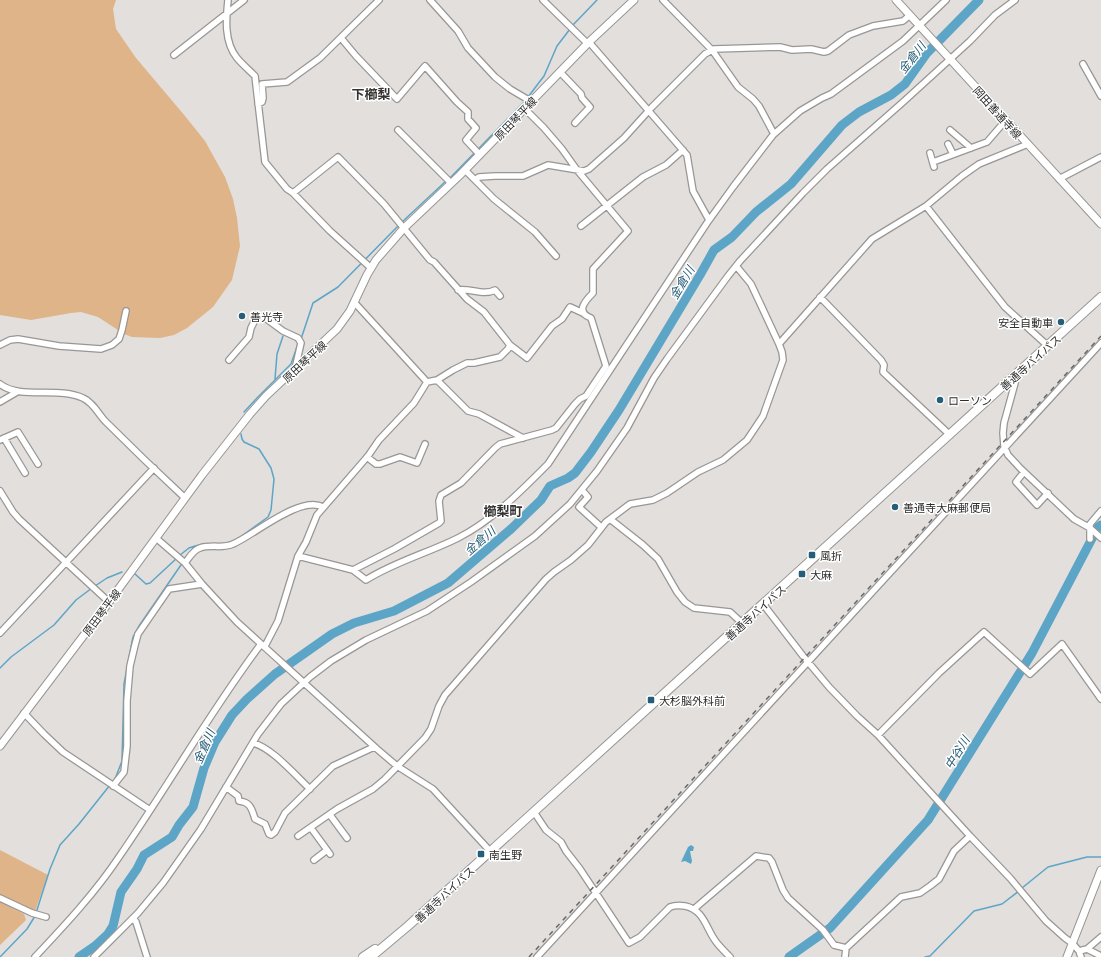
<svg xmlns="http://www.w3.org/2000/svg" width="1101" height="957" font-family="Georgia,'Noto Sans JP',serif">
<rect width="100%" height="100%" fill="#e2dfdd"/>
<path fill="#dfb488" d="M0,0H116L113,9L116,29L136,58L185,116L205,141L225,177L233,199L237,218L240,246L232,280L213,307L187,328L174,335L160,338L132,337L124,334L98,317L81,312L71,313L31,320L0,315Z
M0,850L48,875L35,911L0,895Z
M0,902L24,914L26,920L0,945Z"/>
<path fill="#5da5c7" d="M691,845L694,847L693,851H690L692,861L691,864L685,861L681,862L688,847Z"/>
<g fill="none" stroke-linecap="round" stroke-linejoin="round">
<path stroke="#5da5c7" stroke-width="1.5" d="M572,26L597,0
M528,97L544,76L557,46L570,29
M449,179L526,100
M402,222L446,181
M301,339L313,303L338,287L399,225
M275,379L277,354L283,336
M244,412L257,398L291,364L298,344
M239,538L268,517L271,510L274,479L271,468L259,449L244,442L242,439L241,434
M191,551L195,546L204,544
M180,555L189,548L195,546
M135,574L146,584L150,583L177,558
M95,586L107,578L122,572
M0,668L11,657L54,625L76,600L92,588
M115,779L122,761L124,684L133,637L139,626L183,562
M1022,888L1048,867L1087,857H1101
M36,913L50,869L60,845L79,824L110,785
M0,957L27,929L35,916
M925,957L930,956L974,911L1002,904L1019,891"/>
<path stroke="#5da5c7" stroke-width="9" d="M79,957L95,946L108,934L113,926L121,892L137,869L144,855L172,837L179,825L193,807L204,768L215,742L232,715L247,699L275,674L332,634L354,623L394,611L448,583L511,529L541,500L550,486L568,478L575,473L591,452L619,410L700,275L714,250L732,237L756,212L791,184L842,125L859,112L891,95L905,84L927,53L979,0
M789,957L830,928L928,820L1032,653L1098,527L1101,525"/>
<g stroke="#999694" stroke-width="8">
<path id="minor" d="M228,0C226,19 224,42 237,58C242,64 249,70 255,76L265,162L287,189L293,193L330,231L371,268
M430,0L458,31L468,48L495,77L510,89L532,102
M543,0L588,44
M663,0L712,50L738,87L753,99L759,106L774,134
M341,38L356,56L397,99L425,66L457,102L468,112V119L476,128L466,140L480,155
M589,42L687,155L693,191L709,220
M174,55L244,0
M1083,64L1101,96
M560,72L581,94L582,98L590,107L575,123
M258,104L262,102L263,98L262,84L287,82L320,58L379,0
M398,130L451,183
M950,130L971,148
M948,144L953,154
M930,153L934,167
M933,162L987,142L1006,120
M465,170L494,199L535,232L556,256
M1059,179L1101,157
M475,180L479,177L495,176H523L548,165L584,171L589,169L624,138L652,107L705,54L714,49L780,47L792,50L811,49L824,52L828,51L849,35L873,26L903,21L910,15
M293,193L338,157L384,204L430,260L434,262L467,299L484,312L510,345L508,349L500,357L474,363H467L453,370L437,380L427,382
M926,206L1005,307L1048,346
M581,226L643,177L666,165L683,150
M458,290C471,288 483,296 495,290L500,296
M820,297L881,360L884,365L883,372L950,435
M354,302L427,382
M779,344L872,239L926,206L962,176L979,164L1028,144
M0,345L10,340L18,339L59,346L101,349L112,345L119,339L122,330L126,311
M510,345L527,358L552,326L562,319L570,307L583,313
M229,360L249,337L251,328L257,316L264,317L283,331L298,338L301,343L295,369
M1013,377L1015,383L1004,423L1003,433L1004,446L1008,455L1021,469L1074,519L1090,528L1101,538
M437,380L468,411L479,414L523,438
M0,384C20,400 59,386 83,398C94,403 98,414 106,422C132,448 158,473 185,498
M0,402L17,392
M4,438L25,473
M0,440L18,432L38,464
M367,457L376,464H380L400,457L417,463L425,444
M1024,472L1016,482L1037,505L1048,493
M582,490L588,497L579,507L601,527
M0,491L13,512L19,519L109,602
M610,519L643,545L658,559L677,592L685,602L694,608L730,612L742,623
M156,538L185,563L202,584L237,622L377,749L397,766L433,789L490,851
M1090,539V524L1101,511
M298,556L353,570L394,549L439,523L441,521L439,501L441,495L461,483L495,448L500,444L552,430L556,428L575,404L580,399L586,396L606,366L591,318C575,312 585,301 593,293V269L628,231L577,170L562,149L544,128L525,109
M185,563C189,558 193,550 200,548C210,544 223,549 233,544C254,535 300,495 323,507
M353,570L366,580C394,562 428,553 458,538C492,521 521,491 548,464L707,223L733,187L773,135L800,111L822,98L831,94L903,41L946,0
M763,604L803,656L829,687L857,716L878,735L970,836L1010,878L1046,921L1065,938L1072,943L1079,951L1081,957
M0,633L154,468
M265,646L278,621L298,556L306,542L317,515L368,456L379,440L414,403L427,382
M24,713L44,734L63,752L150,810
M878,735L939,673L984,632L1030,674L1062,644L1101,699
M253,743C271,747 295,775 310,789
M113,786L124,772L127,746V701L130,666L135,645L138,634L169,589L202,584
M226,787L238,796L239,801C251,802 252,810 255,819L265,824L269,834L271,835L275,832L285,813L333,766L374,747
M534,812L546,830L561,842L566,851L580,869L629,943L640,937L670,907C675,905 679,905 685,906C705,910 706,930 717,943C721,948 726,953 730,957
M330,815L347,838
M311,828L330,854
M298,836L337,809L373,789L385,779L425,738L431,729L439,706L445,695L546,579L554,572L571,560L588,545L606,522L630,504L653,500L667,493L698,472L723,460L747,440L763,416L783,360L782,352L779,344L751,284L737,267
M314,860L327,850
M0,898L32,913L46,917
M694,909L756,856L769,858L772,862L783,890L788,898L823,930L834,945L846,948
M133,918L136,922L147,957
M1087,949L1101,937
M1079,951L1087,949L1101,956
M35,957C65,925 95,893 119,857C168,786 210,712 261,644
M94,957L138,913L163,883L201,829L258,734L281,704L310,677L331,661L366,640L427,611L471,582L535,536L570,504L597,471L627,428L654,378L667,359L728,276L740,261L803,193L827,169L902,103L970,41L995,15L1015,0
M537,957L1101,343
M845,957L846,948L901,897L920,893L930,886L939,879L954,851L970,836"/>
</g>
<g stroke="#999694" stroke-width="9">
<path id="major" d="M896,0L1101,224
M0,746L109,602L202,475L250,414L266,396L337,329L350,311L367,275L376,260L404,228L460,175L589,42L634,0
M1067,957L1101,870"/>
</g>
<g stroke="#999694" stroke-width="10">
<path id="highway" d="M363,957L375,949
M371,957L408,926L1101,297"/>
</g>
<use href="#minor" stroke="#fff" stroke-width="5.5"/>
<use href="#major" stroke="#fff" stroke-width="7"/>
<use href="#highway" stroke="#fff" stroke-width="8"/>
<path stroke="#6b6968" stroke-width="1.5" stroke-dasharray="5 5" stroke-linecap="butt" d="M529,957L1101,336"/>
</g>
<g fill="#255e78" stroke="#fff" stroke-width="1.5">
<circle cx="242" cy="316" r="4"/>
<circle cx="1061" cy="322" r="4"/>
<circle cx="940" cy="400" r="4"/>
<circle cx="895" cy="507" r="4"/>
<rect x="808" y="551" width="8" height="8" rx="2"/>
<rect x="798" y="570" width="8" height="8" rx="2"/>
<rect x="647" y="696" width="8" height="8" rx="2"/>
<rect x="477" y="850" width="8" height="8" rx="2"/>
</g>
<g text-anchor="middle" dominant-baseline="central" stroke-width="3" stroke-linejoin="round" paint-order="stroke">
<g font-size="11" fill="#2d2c2b" stroke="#fff">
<text transform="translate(998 112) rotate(48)">岡田善通寺線</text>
<text transform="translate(515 118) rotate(-46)">原田琴平線</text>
<text transform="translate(304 361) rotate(-43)">原田琴平線</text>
<text transform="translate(1030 362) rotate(-42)">善通寺バイパス</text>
<text transform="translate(101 612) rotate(-53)">原田琴平線</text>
<text transform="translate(755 612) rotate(-42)">善通寺バイパス</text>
<text transform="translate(444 894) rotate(-43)">善通寺バイパス</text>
</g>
<g font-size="11" fill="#2d2c2b" stroke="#fff" text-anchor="start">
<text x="250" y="316">善光寺</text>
<text x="1053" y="322" text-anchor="end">安全自動車</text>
<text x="948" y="400">ローソン</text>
<text x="903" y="507">善通寺大麻郵便局</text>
<text x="820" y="555">風折</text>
<text x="810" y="574">大麻</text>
<text x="659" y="700">大杉脳外科前</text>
<text x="489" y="854">南生野</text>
</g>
<g font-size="12" font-style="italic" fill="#235b74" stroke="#fff">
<text transform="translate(911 57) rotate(-52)">金倉川</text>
<text transform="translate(681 282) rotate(-59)">金倉川</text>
<text transform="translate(479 540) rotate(-41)">金倉川</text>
<text transform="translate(203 746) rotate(-67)">金倉川</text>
<text transform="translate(956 752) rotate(-58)">中谷川</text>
</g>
<g font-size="13" font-weight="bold" fill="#353331" stroke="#fff">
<text x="371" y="93">下櫛梨</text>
<text x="503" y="510">櫛梨町</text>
</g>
</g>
</svg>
